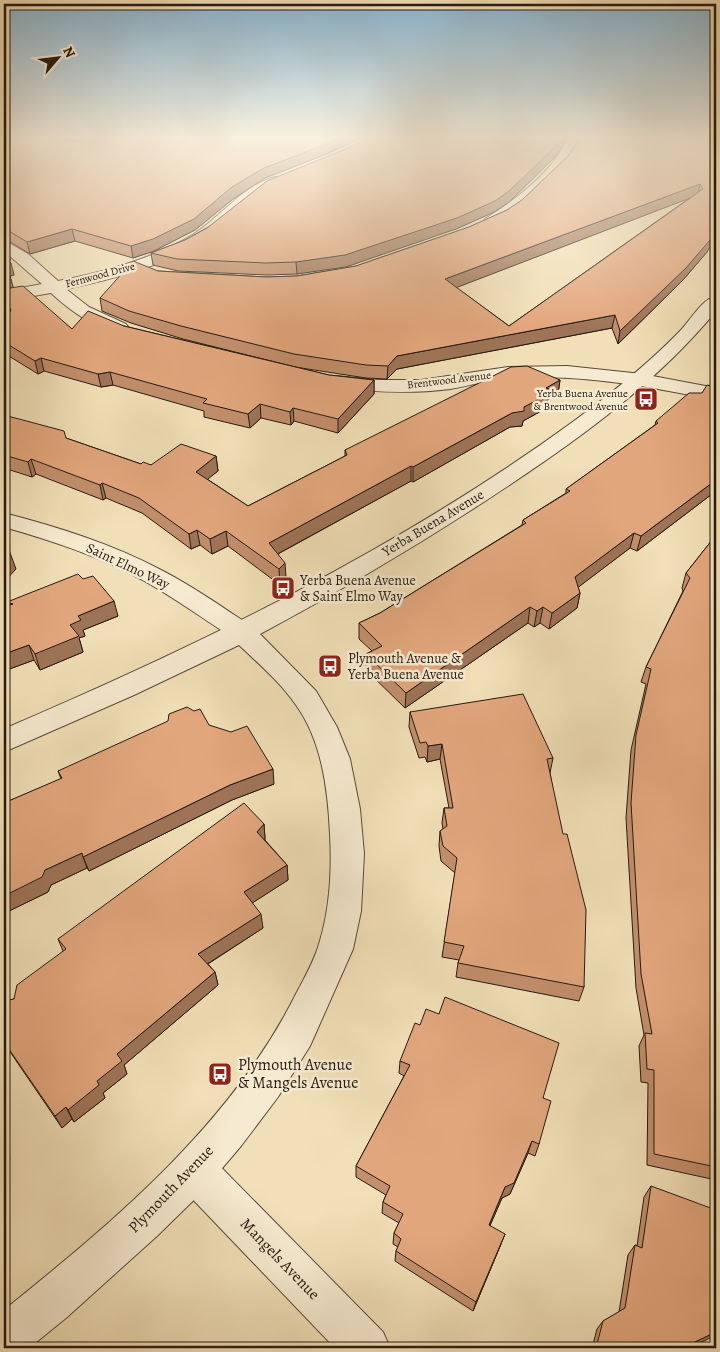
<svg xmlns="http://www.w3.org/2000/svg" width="720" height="1352" font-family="Alegreya,serif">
<rect width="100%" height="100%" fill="#f1dfb7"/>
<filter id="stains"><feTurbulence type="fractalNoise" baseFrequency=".004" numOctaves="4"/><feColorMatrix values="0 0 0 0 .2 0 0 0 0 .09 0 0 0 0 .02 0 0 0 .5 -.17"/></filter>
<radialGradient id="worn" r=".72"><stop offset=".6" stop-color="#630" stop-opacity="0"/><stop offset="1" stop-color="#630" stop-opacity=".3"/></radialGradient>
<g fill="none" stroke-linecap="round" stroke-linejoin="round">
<g stroke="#594b3a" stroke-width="2">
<path id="minor" d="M567,138H579C567,172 533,198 505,219L495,225H485L483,222L485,219C515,200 554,172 567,138Z
M275,177L280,178L282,181L280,184C252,198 232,222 206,239C165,266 114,279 66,289L89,307L126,324L129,328L126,332C104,337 66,307 51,293L4,301V291L42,284L4,251V240L28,254L58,281C105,272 153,259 194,234C221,217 243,185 275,177Z
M567,366L642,374L716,388V400C650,387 585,374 517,378C494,379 472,385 450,389C412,394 374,392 336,388L329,386L326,382L329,378L336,376L378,380H421L508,367Z
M4,513C58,527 113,544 163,571C194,587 222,607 251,626L255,632L251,638L242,641L233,638C204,619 176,599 146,582C102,557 53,541 4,527Z
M194,1149L209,1155L383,1332L390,1348H335L179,1185L173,1170L179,1155Z"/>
</g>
<g stroke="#594b3a" stroke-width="2">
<path id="tertiary" d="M716,296V311C658,381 586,434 511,484C430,538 346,588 260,634L316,691L337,727L350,759L360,809L364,854L361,911L353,949L310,1046L278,1097L241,1146L201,1193L157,1236L66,1318L29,1348H4V1310C116,1220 232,1123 297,992C305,977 314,961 319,944C330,909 332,870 330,834C328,790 322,741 296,705C280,682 259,664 239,645L134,695L4,752V729C204,643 397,550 574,421C612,393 648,364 680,331C690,321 702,299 716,296Z"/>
</g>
<use href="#minor" fill="#f6ead0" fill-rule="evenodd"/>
<use href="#tertiary" fill="#f6ead0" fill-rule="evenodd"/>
</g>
<path fill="#c28f6c" stroke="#261a10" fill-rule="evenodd" d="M4,138L61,141H80L49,138H360L329,153L265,178L233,199L195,230L154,251L133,258L75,241L30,254L4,238Z
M716,138L707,252L683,280L618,344L612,328L397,369L387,379L366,378L295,367L183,339L131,323L102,311L100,298L158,271L266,277L297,276L356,266L469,227L507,210L522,200L568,156L577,143ZM691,197L509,326L456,287L613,227Z
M346,149L560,150L554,158L508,203L494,212L456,229L297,274L267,275L178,271L153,265L151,253L185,240Z
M4,244L10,260L7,261L14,275L10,276L13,287L72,329L124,326L329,375L374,380V394L338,433L294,421L291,425L261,418L250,428L204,417V411L113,385L101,387L44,371L38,374L4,353Z
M716,371V491L637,551L630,548L578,587L580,593L577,608L549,629L540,623L534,627L528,623L405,708L366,670V654L372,651L359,639V623L380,613L522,525L523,520L566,493V489L655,425L656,421L714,386L712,385Z
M560,380L558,394L547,400L546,403L544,405L543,410L523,421L522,426L510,427L413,482L411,481L278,554L286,578L280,585L228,546L212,554L200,545L191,549L142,513L106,498L103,500L36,474L32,477L4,468V415L66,438L141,464L151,465L216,456L218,471L207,479L248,506L345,456V450Z
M716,535V1180L647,1165L648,1083L641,1082L639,1046L644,1035L636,988L626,818L631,750L646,684L641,682L646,667L683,591L682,588L686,573Z
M83,579L118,616L83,630L85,636L79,638L83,652L40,670L34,660L4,671V607L8,605L7,602Z
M410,712L553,758L550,773L584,987L579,1001L456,977L458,963L459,960L442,957L455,873L441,861L439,846L440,831L443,829L442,823L444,808H449L440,759L427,762L425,757L419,758L409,727Z
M209,725L274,784L232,800L89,871L87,868L51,885L48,892L5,913L7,917L4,919V803L61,779L58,771Z
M264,824L265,839V840L287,865L288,880L252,903L263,928L208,964L215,972L218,985L124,1065L127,1074L103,1093L105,1098L74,1122L72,1119L62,1128L4,1043V1001L14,999L63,951L58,939Z
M400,1061L543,1098L539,1144L535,1156L528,1153L510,1194L502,1198L490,1225L501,1244L473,1311L395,1261L396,1251L398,1247L393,1244L394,1233L399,1223L382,1213L383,1202L386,1195L356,1177V1166L404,1076L399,1073Z
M651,1186L690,1348H592L597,1329L603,1321L619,1312L628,1255L635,1245L637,1246L644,1197Z"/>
<path fill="#9e7458" stroke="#261a10" d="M339,138H360L329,153L265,178L233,199L195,230L154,251L133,258L131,246L264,168Z
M563,138H565L560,150L554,158L508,203L494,212L456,229L346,267L297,274L296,262Z
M700,184L698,195L445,292V279Z
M72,229L75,241L30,254L27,242Z
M716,230V237L707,252L683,280L618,344L620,331Z
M7,248L10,260L4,262V249Z
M11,263L14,275L10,276L13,287L4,290V265Z
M10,308L14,321L4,322V309Z
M615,315L612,328L397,369L387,379L388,366L397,356Z
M41,358L44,371L38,374L35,361Z
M110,372L113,385L101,387L98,374Z
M374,380V394L338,433V419Z
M560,380L558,394L547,400L546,403L544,405L543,410L523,421L522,426L510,427L413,482V467L512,413L524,407L546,388Z
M260,404L261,418L250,428L248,414Z
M293,408L294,421L291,425L290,412Z
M216,456L218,471L198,487L196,472Z
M31,459L36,474L32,477L28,462Z
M411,466V481L270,558L269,543Z
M716,480V491L637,551L641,536Z
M102,483L106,498L103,500L100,485Z
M197,530L200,545L191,549L189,534Z
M226,531L228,546L212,554L210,539Z
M634,533L630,548L572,592L575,577Z
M9,550L16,569L4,582V556Z
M285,563L286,578L280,585L279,569Z
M580,593L577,608L549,629L552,613Z
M114,601L118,616L83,630L85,636L79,638L83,652L40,670L35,654L70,625L78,616Z
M530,607L528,623L405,708L406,693Z
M543,607L540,623L534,627L537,611Z
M29,645L34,660L4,671V654Z
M442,744L440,759L427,762L428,746Z
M273,769L274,784L232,800L89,871L83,857L230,785Z
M264,824L265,839L259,847L257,832Z
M82,853L87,868L51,885L48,892L5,913L7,917L4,919V896L45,870Z
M287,865L288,880L246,907L244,892Z
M261,914L263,928L201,968L198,954Z
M215,972L218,985L124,1065L127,1074L103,1093L105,1098L74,1122L68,1110L117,1054Z
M66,1107L72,1119L62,1128L55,1116Z
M532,1141L528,1153L510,1194L502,1198L486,1235L489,1225L505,1187Z
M4,1145L10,1159L4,1163Z
M505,1234L501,1244L473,1311L476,1302Z
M716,1332V1335L690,1348H682Z"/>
<path fill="#e2a67d" stroke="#261a10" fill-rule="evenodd" d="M4,138H41L61,141H98L118,138H339L329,143L264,168L232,187L194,219L153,239L131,246L72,229L27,242L4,228Z
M368,138H563L555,147L509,191L495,201L457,218L345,255L296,262L266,263L177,259L151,253L185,240L207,228L267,181L346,149Z
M579,138H716V230L710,240L686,268L620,331L615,315L397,356L388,366L366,365L294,354L181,326L129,311L100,298L133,261L158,271L266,277L297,276L356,266L469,227L507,210L522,200L568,156L577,143ZM700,184L703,189L509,326L445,279Z
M4,244L7,248L4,249Z
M4,259L11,263L4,265Z
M4,270L10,275L4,276Z
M23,286L72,329L88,311L124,326L329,375L374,380L338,419L293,408L290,412L260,404L248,414L203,403L207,399L110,372L98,374L41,358L35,361L4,342V314L11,311L10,308L4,309V289Z
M527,366L560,380L546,388L549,389L541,393L545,396L524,407V411L512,413L413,467L411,466L269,543L285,563L279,569L226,531L210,539L197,530L189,534L139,498L102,483L100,485L31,459L28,462L4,455V415L64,431L66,438L141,464L143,462L151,465L181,444L216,456L196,472L248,506L347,455L345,450L511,367Z
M707,385L716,387V480L641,536L634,533L575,577L580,593L552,613L543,607L537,611L530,607L406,693L366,654L382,646L359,623L380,613L526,523L523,520L570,491L566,489L658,423L656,421L689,393H702Z
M716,535V1167L654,1154V1070L647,1069L645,1033L652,1034L641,974L631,803L636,735L651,669L646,667L690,578L686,573Z
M4,549L9,550L4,556Z
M78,574L83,579L93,576L114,601L78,616L81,620L70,625L79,636L35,654L29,645L4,654V607L13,604L7,602Z
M523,694L553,758L547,759L563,834H567L586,910L584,987L458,963L464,946L444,942L457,858L443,846L440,831L447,826L444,808H453L442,744L428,746L426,742L420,743L410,712Z
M187,707L194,711L200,709L209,725L231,732L247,726L273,769L230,785L83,857L82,853L45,870L42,877L4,896V803L62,778L58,771L168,721L169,714Z
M244,803L264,824L257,832L287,865L244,892L261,914L198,954L215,972L117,1054L122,1061L97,1081L99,1085L68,1110L66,1107L55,1116L4,1042V1001L14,999L17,985L66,949L58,939Z
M445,997L559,1043L543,1098L551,1101L539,1144L532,1141L514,1183L505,1187L489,1225L505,1234L476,1302L396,1251L401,1239L394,1233L403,1214L383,1202L390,1186L356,1166L410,1065L400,1061L415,1023L420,1025L426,1009L439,1014Z
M651,1186L716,1210V1332L682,1348H596L603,1321L625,1308L635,1245L642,1248Z"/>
<linearGradient id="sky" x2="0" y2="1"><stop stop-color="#89b7d4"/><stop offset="0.42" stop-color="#f9f1df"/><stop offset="1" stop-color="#f9f1df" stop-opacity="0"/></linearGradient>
<rect width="720" height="327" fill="url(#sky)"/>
<defs>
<g id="bus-square" transform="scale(1.25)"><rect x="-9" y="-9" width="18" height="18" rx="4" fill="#8f2418" stroke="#f6ead0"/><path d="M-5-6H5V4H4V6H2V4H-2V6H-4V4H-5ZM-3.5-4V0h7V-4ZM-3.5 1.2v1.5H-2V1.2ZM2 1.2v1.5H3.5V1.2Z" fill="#fff"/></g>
</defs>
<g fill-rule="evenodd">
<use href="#bus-square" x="646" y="399"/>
<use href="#bus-square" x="283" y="588"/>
<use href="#bus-square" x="330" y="666"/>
<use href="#bus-square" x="220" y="1074"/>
</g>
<g text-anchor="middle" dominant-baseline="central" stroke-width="5" stroke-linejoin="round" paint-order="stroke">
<g font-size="11" fill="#261a10" stroke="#f6ead0">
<text transform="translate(100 275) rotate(-15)">Fernwood Drive</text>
<text transform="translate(449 380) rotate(-7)">Brentwood Avenue</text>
</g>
<g font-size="11" fill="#261a10" stroke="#f6ead0" text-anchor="end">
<text x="628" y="393">Yerba Buena Avenue<tspan x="628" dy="13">&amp; Brentwood Avenue</tspan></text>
</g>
<g font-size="14" fill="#261a10" stroke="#f6ead0">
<text transform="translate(433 523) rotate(-31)">Yerba Buena Avenue</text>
<text transform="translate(128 566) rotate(25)">Saint Elmo Way</text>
</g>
<g font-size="14" fill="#261a10" stroke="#f6ead0" text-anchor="start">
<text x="300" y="580">Yerba Buena Avenue<tspan x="300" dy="16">&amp; Saint Elmo Way</tspan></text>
<text x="348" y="658">Plymouth Avenue &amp;<tspan x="348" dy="16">Yerba Buena Avenue</tspan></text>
</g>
<g font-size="16" fill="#261a10" stroke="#f6ead0" text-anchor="start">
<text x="238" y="1065">Plymouth Avenue<tspan x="238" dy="18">&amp; Mangels Avenue</tspan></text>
</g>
<g font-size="16" fill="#261a10" stroke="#f6ead0">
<text transform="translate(171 1189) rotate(-46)">Plymouth Avenue</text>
<text transform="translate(280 1259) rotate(46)">Mangels Avenue</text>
</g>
</g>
<rect width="720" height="1352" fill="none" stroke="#f1dfb7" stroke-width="20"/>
<rect x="5" y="5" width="710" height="1342" fill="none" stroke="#261a10" stroke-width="2.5"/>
<rect x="10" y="10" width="700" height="1332" fill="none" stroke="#261a10"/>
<g transform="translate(58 58) rotate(62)" stroke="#f6ead0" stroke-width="4" paint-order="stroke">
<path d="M0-4L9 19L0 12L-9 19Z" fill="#261a10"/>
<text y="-8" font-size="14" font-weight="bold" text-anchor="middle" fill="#261a10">N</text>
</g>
<rect width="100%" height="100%" filter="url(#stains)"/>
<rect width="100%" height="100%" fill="url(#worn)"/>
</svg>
